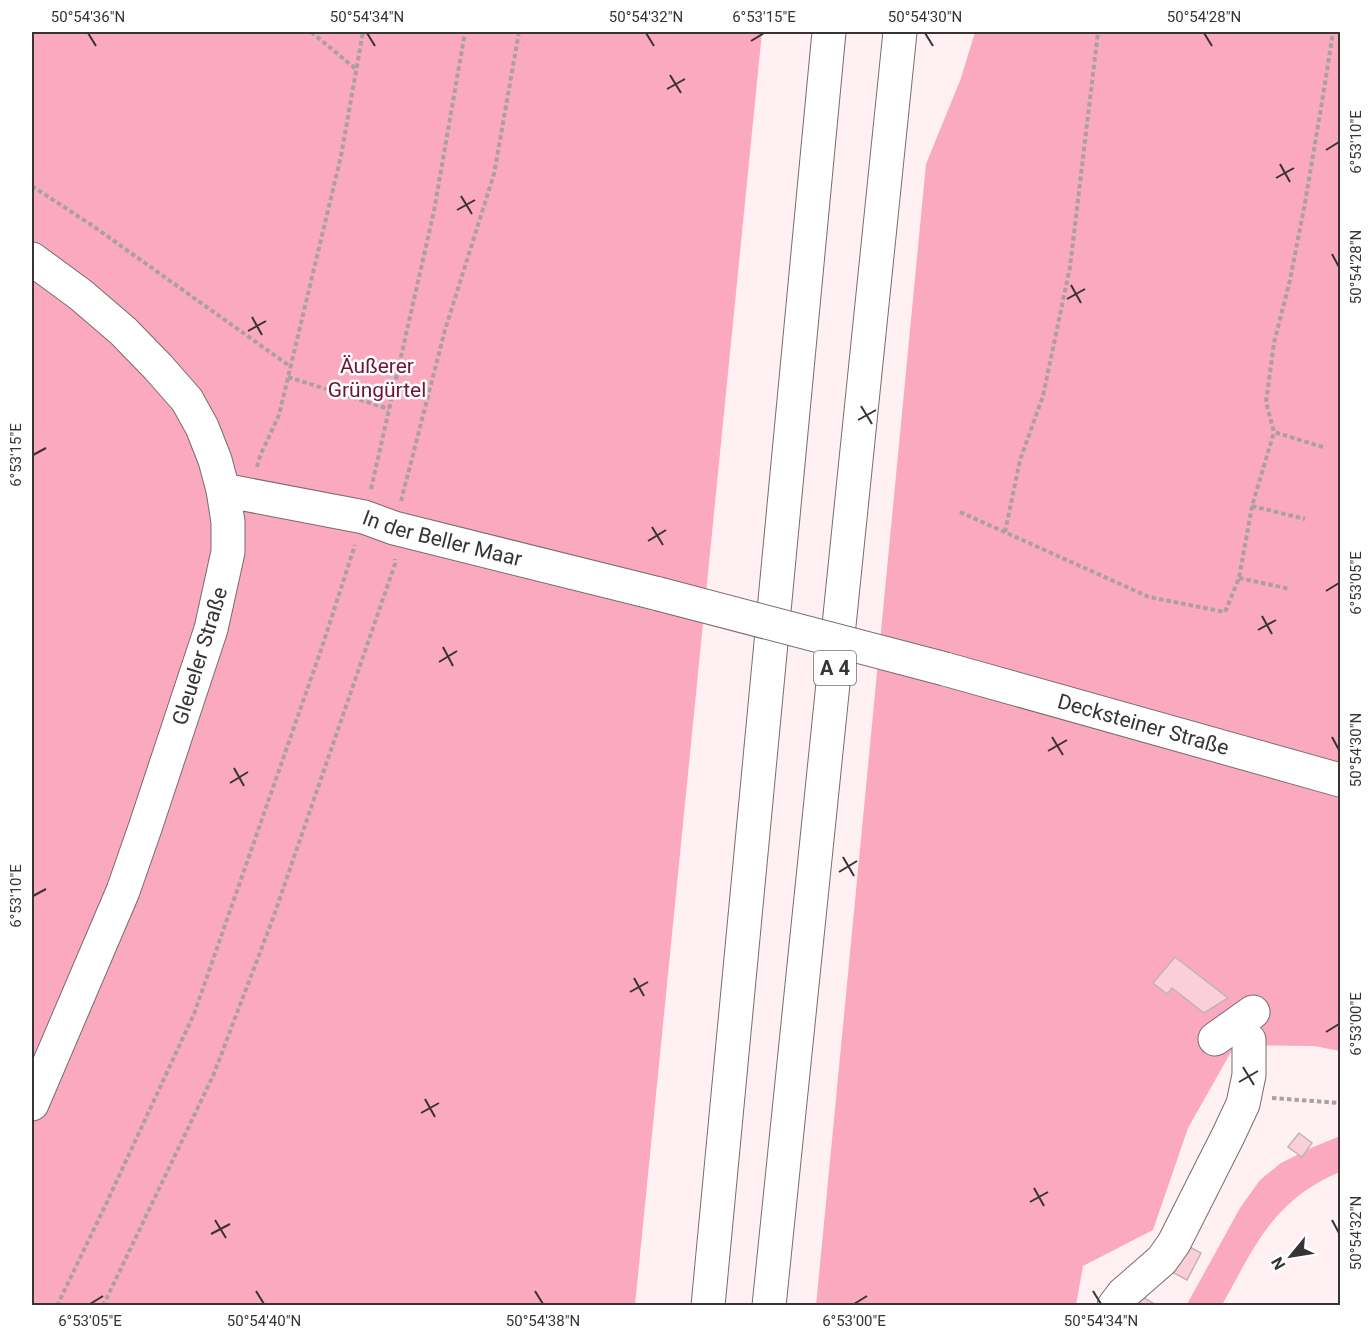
<svg xmlns="http://www.w3.org/2000/svg" width="1372" height="1337" font-family="Roboto,sans-serif">
<rect width="100%" height="100%" fill="#fff0f4"/>
<path fill="#fba9bf" d="M32,32H762L635,1305H32Z
M975,32H1340V1051L1314,1046L1235,1045L1188,1128L1153,1230L1083,1266L1076,1305L816,1306L926,164L961,78Z
M1340,1136V1172C1273,1200 1255,1246 1222,1305L1186,1306L1240,1208L1260,1180L1281,1163L1311,1148Z"/>
<path fill="#fbcfd9" stroke="#c0b3b6" stroke-width="1.5" d="M1175,957L1228,998L1204,1013L1172,988L1167,994L1153,983Z
M1299,1133L1312,1143L1302,1157L1288,1147Z
M1186,1245L1201,1253L1187,1280L1172,1272Z
M1134,1292L1158,1306H1127Z"/>
<g fill="none" stroke-linecap="round" stroke-linejoin="round">
<g stroke="#786c6e" stroke-width="35">
<g id="minor">
<path d="M32,259L81,295L123,331L158,367L187,400L202,427L215,460L223,490L228,522V552L211,629L145,828L123,891L32,1104"/>
<path id="s1" d="M223,490L364,517L394,528L659,594"/>
<path id="s2" d="M945,669L1340,780"/>
<path d="M1215,1039L1253,1012"/>
<path d="M1114,1306L1123,1294L1162,1260L1174,1243L1228,1136L1243,1104L1249,1075V1040"/>
</g>
</g>
<g stroke="#786c6e" stroke-width="35">
<path id="highway" d="M708,1306L829,32
M769,1306L900,32"/>
</g>
<path stroke="#aa9fa2" stroke-width="4" stroke-dasharray="4.5 3" stroke-linecap="butt" d="M311,32L356,69
M32,186L93,226L291,367
M288,377L389,409
M1323,447L1274,432L1266,402L1274,343L1290,280L1305,203L1322,102L1333,32
M257,467L260,456L279,415L341,156L363,32
M371,489L434,211L465,32
M401,501L445,330L494,174L519,32
M1252,506L1305,519
M960,512L1149,597L1225,612L1239,578L1252,506L1274,432
M1005,532L1020,460L1043,396L1070,267L1098,32
M1239,578L1290,589
M1272,1098L1340,1103
M57,1306L106,1204L194,1014L322,647L355,545
M103,1306L213,1076L272,921L395,564V559"/>
<use href="#minor" stroke="#fff" stroke-width="33"/>
<use href="#highway" stroke="#fff" stroke-width="33"/>
<g stroke="#786c6e" stroke-width="35" stroke-linecap="butt">
<path id="minor-bridge" d="M659,594L945,669"/>
</g>
<use href="#minor-bridge" stroke="#fff" stroke-width="33"/>
</g>
<path fill="none" stroke="#383334" stroke-width="2" d="M88,33L96,46M367,33L375,46M646,33L654,46M925,33L933,46M1204,33L1212,46M751,41L764,33M670,75L681,93M667,89L685,79M1326,150L1339,142M1280,164L1290,182M1276,178L1294,168M461,196L472,214M457,210L475,200M1332,254L1339,267M1071,285L1081,303M1067,299L1085,289M252,317L262,335M248,331L266,321M861,406L872,424M858,420L876,410M33,455L46,448M652,527L663,545M648,541L666,530M1326,591L1339,583M1262,616L1272,634M1258,630L1276,620M443,647L453,666M439,662L457,651M1052,737L1063,755M1332,737L1339,750M1048,751L1067,740M234,768L244,786M230,783L248,772M843,857L854,876M839,872L857,861M33,896L46,889M634,978L644,996M630,992L648,982M1326,1032L1339,1024M1243,1067L1254,1085M1239,1082L1258,1071M425,1099L435,1117M421,1113L439,1103M1034,1188L1044,1206M1030,1202L1048,1192M215,1220L226,1238M1332,1220L1339,1233M211,1234L230,1224M256,1291L264,1304M535,1291L543,1304M1093,1291L1101,1304M90,1304L103,1296M854,1304L867,1296"/>
<g text-anchor="middle" dominant-baseline="central" stroke-width="5" stroke-linejoin="round" paint-order="stroke">
<rect fill="#fff" stroke="#747071" stroke-width="1.5" x="814" y="651" width="42" height="34" rx="4.5"/>
<g font-size="20" font-weight="bold" fill="#383334">
<text x="835" y="668">A 4</text>
</g>
<g font-size="21" fill="#6f1438" stroke="#fff">
<text x="377" y="366">Äußerer<tspan x="377" dy="24">Grüngürtel</tspan></text>
</g>
<g font-size="21" fill="#383334" stroke="#fff">
<text stroke="none"><textPath href="#s1" startOffset="225">In der Beller Maar</textPath></text>
<text transform="translate(200 656) rotate(-73)">Gleueler Straße</text>
<text stroke="none"><textPath href="#s2" startOffset="206">Decksteiner Straße</textPath></text>
</g>
</g>
<rect width="1372" height="1337" fill="none" stroke="#ffffff" stroke-width="66"/>
<g transform="translate(1291 1256) rotate(240)" stroke="#ffffff" stroke-width="4.5" paint-order="stroke">
<path d="M0-4.5L10 22L0 15L-10 22Z" fill="#383334"/>
<text y="-9" font-size="16" font-weight="bold" text-anchor="middle" fill="#383334">N</text>
</g>
<rect x="33" y="33" width="1306" height="1271" fill="none" stroke="#383334" stroke-width="2"/>
<g font-size="15" text-anchor="middle" fill="#383334">
<text x="88" y="22">50°54'36"N</text>
<text x="367" y="22">50°54'34"N</text>
<text x="646" y="22">50°54'32"N</text>
<text x="764" y="22">6°53'15"E</text>
<text x="925" y="22">50°54'30"N</text>
<text x="1204" y="22">50°54'28"N</text>
<text transform="translate(1356 142) rotate(-90)" y="5">6°53'10"E</text>
<text transform="translate(1356 267) rotate(-90)" y="5">50°54'28"N</text>
<text transform="translate(16 455) rotate(-90)" y="5">6°53'15"E</text>
<text transform="translate(1356 583) rotate(-90)" y="5">6°53'05"E</text>
<text transform="translate(1356 750) rotate(-90)" y="5">50°54'30"N</text>
<text transform="translate(16 896) rotate(-90)" y="5">6°53'10"E</text>
<text transform="translate(1356 1024) rotate(-90)" y="5">6°53'00"E</text>
<text transform="translate(1356 1233) rotate(-90)" y="5">50°54'32"N</text>
<text x="90" y="1326">6°53'05"E</text>
<text x="264" y="1326">50°54'40"N</text>
<text x="543" y="1326">50°54'38"N</text>
<text x="854" y="1326">6°53'00"E</text>
<text x="1101" y="1326">50°54'34"N</text>
</g>
</svg>
